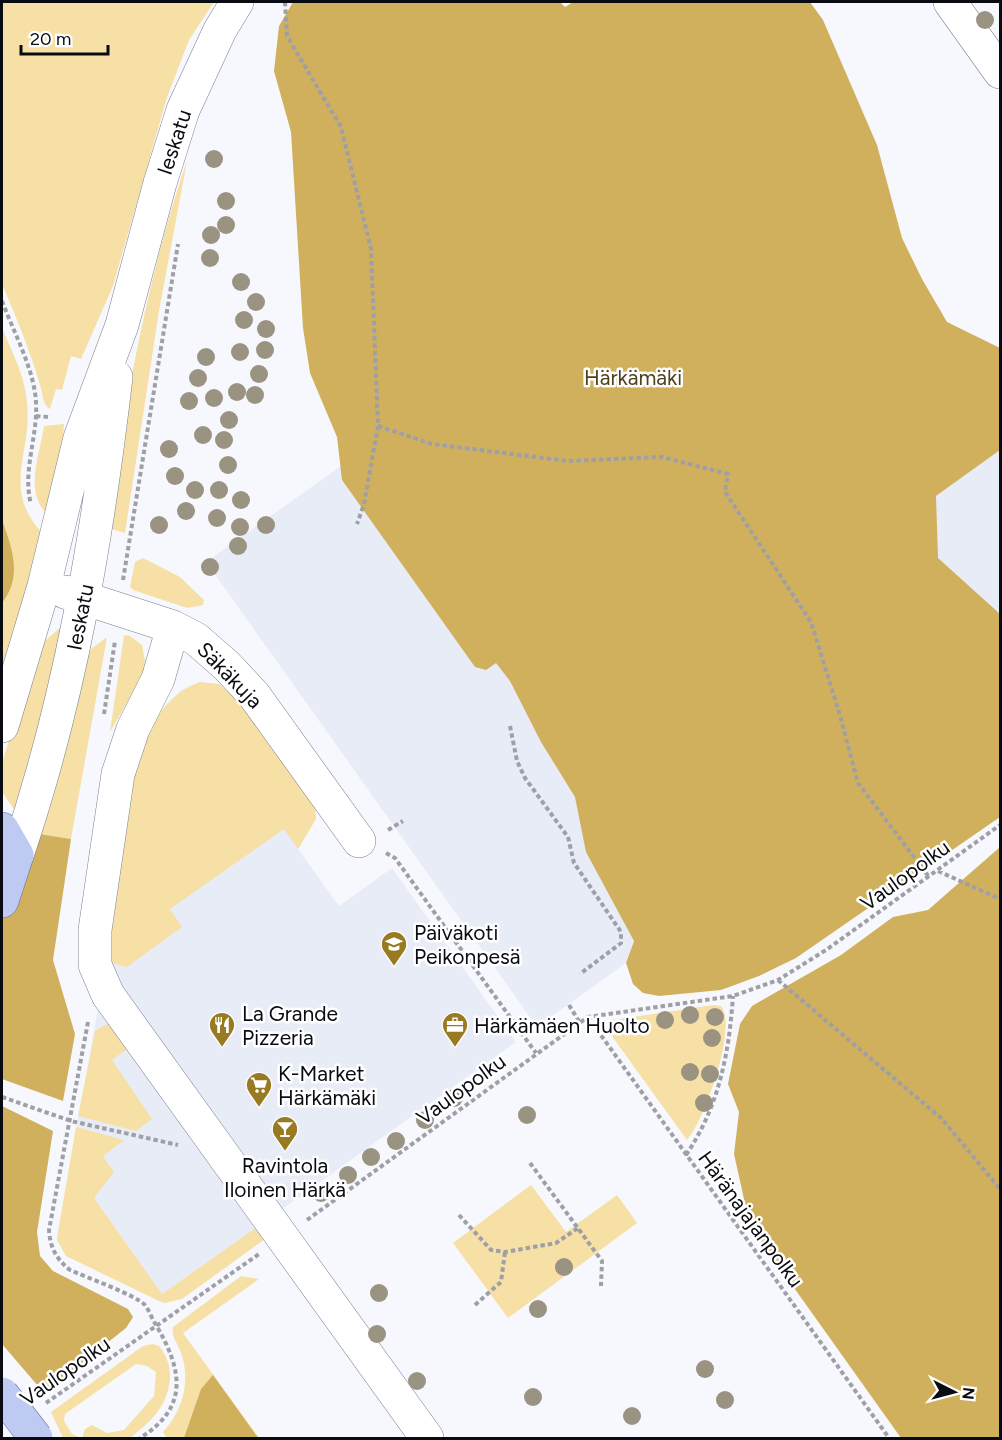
<svg xmlns="http://www.w3.org/2000/svg" width="1002" height="1440" font-family="Figtree,sans-serif">
<rect width="100%" height="100%" fill="#f7f8fd"/>
<path fill="#e8ecf7" d="M1000,450V771L843,563Z
M359,453L657,872L626,963L537,1027L206,562Z
M200,682L219,684L296,846L339,906L392,868L516,1042L158,1298L66,1256L57,1240L58,1232L109,947L156,719L181,690Z"/>
<path fill="#f7e0a5" d="M2,2H214L189,40L167,97L113,286L81,359L71,356L62,390L56,389L50,409C42,405 43,393 40,385C30,350 16,317 2,284Z
M187,161L159,311L125,533L105,527C126,404 146,279 187,161Z
M2,328C12,352 25,376 27,402C33,454 0,487 43,534L2,680Z
M64,424L62,455L48,515C23,492 40,455 44,426Z
M143,558L180,577L204,600L203,605L187,608L133,590L130,587L135,562Z
M64,624L20,810L14,809L2,792V763L32,667L45,641Z
M124,635L130,636L142,645L145,661L142,677L110,732Z
M107,637L71,839L33,833L82,671L91,649Z
M200,682L219,684L243,704L315,805L316,819L298,849L284,829L170,909L182,927L127,967L114,964L110,959C108,916 118,872 125,830C129,803 131,770 142,744C153,719 172,691 200,682Z
M713,1005L721,1006C738,1027 704,1122 687,1140L606,1028L613,1020Z
M109,1023L130,1047L112,1060L152,1119L136,1131L78,1116L95,1031Z
M76,1127L124,1140L103,1156L114,1172L94,1198L162,1294L257,1227L265,1239L182,1299L165,1303L159,1301L66,1256L57,1240L58,1232Z
M531,1185L566,1232L617,1195L637,1223L508,1318L453,1243Z
M241,1276L259,1279L183,1333L259,1438H167L163,1432C183,1411 191,1380 181,1353C178,1343 171,1338 173,1327Z
M153,1344L159,1346C181,1373 167,1408 143,1427C139,1430 133,1437 129,1438C116,1440 96,1439 82,1438L85,1429L92,1425L107,1433L124,1430L154,1396L156,1372L147,1366L136,1364L65,1414L64,1421L72,1434L81,1438H63L51,1412L143,1346Z"/>
<path fill="#d0b05c" d="M293,2H560L565,7L573,2H810L823,20L877,145L902,238L922,279L947,322L1000,348V450L936,496L938,558L1000,614V817L796,958L759,976L721,990L659,996L643,993L633,984L626,963L634,941L586,852L575,797L541,742L510,681L496,663L486,670L475,667L342,480L337,437L310,373L303,328L291,132L274,71L279,26Z
M2,520C12,548 23,576 2,603Z
M33,833L71,839L53,960L75,1034L63,1101L2,1079V920Z
M1000,847V1438H901L750,1226L734,1154L739,1112L728,1084L740,1024L752,1006L841,955L893,917L928,910Z
M2,1106L53,1131L37,1232L40,1256L53,1271L128,1309L133,1317L126,1328L44,1393L2,1344Z
M213,1375L256,1435L259,1438H184L201,1389Z"/>
<g fill="none" stroke-linecap="round" stroke-linejoin="round">
<g stroke="#797f92" stroke-width="34">
<path id="minor" d="M950,2L1000,72
M65,592L173,627L196,639L227,666L254,695L359,841
M173,627L158,679L133,729L118,774L95,930V965L108,995L427,1438
M2,726L44,586L80,438L122,325L160,183L183,110L220,30L237,2
M17,855C70,699 97,540 116,377"/>
</g>
<g stroke="#62709e" stroke-width="34">
<path id="major" d="M2,829L17,855L2,901"/>
</g>
<path stroke="#9fa0a6" stroke-width="4" stroke-dasharray="4.5 3" stroke-linecap="butt" d="M285,2L287,36L341,127L371,249L378,426L364,504L357,524
M2,301C14,333 34,369 36,402C38,437 22,471 31,504
M36,416L48,417
M378,426L432,444L568,461L662,457L728,474L725,492L811,622L839,712L858,783L929,877
M123,580L178,244
M104,714L115,641
M510,726L517,761L525,778L568,837L574,863L621,932V943L580,974
M388,830L403,821
M386,853L395,858L536,1053
M938,871L1000,899
M778,980L941,1118L1000,1189
M569,1005L580,1023
M588,1017L889,1438
M88,1022L49,1230C50,1247 56,1259 70,1270C85,1277 136,1295 145,1305C149,1310 152,1319 156,1325C182,1369 190,1407 140,1438
M2,1097L71,1121L178,1145
M686,1155C719,1106 729,1054 733,996
M530,1163L602,1261L601,1286
M459,1215L491,1250L505,1252L556,1243L578,1228
M307,1220L588,1017L733,996L778,980L826,950L1000,825
M475,1305L501,1282L505,1252
M46,1403L259,1254"/>
<use href="#minor" stroke="#fff" stroke-width="33"/>
<use href="#major" stroke="#becaf2" stroke-width="33"/>
<g stroke="#62709e" stroke-width="34" stroke-linecap="butt">
<path id="major-bridge" d="M2,1394L36,1438"/>
</g>
<use href="#major-bridge" stroke="#becaf2" stroke-width="33"/>
</g>
<g fill="#9b9382">
<circle cx="985" cy="20" r="9"/>
<circle cx="214" cy="159" r="9"/>
<circle cx="226" cy="201" r="9"/>
<circle cx="226" cy="225" r="9"/>
<circle cx="211" cy="235" r="9"/>
<circle cx="210" cy="258" r="9"/>
<circle cx="241" cy="282" r="9"/>
<circle cx="256" cy="302" r="9"/>
<circle cx="244" cy="320" r="9"/>
<circle cx="266" cy="329" r="9"/>
<circle cx="265" cy="350" r="9"/>
<circle cx="240" cy="352" r="9"/>
<circle cx="206" cy="357" r="9"/>
<circle cx="259" cy="374" r="9"/>
<circle cx="198" cy="378" r="9"/>
<circle cx="237" cy="392" r="9"/>
<circle cx="255" cy="395" r="9"/>
<circle cx="214" cy="398" r="9"/>
<circle cx="189" cy="401" r="9"/>
<circle cx="229" cy="420" r="9"/>
<circle cx="203" cy="435" r="9"/>
<circle cx="224" cy="440" r="9"/>
<circle cx="169" cy="449" r="9"/>
<circle cx="228" cy="465" r="9"/>
<circle cx="175" cy="476" r="9"/>
<circle cx="195" cy="490" r="9"/>
<circle cx="219" cy="490" r="9"/>
<circle cx="241" cy="500" r="9"/>
<circle cx="186" cy="511" r="9"/>
<circle cx="217" cy="518" r="9"/>
<circle cx="159" cy="525" r="9"/>
<circle cx="266" cy="525" r="9"/>
<circle cx="240" cy="527" r="9"/>
<circle cx="238" cy="546" r="9"/>
<circle cx="210" cy="567" r="9"/>
<circle cx="690" cy="1015" r="9"/>
<circle cx="715" cy="1017" r="9"/>
<circle cx="665" cy="1020" r="9"/>
<circle cx="712" cy="1038" r="9"/>
<circle cx="690" cy="1072" r="9"/>
<circle cx="710" cy="1074" r="9"/>
<circle cx="454" cy="1098" r="9"/>
<circle cx="704" cy="1103" r="9"/>
<circle cx="527" cy="1115" r="9"/>
<circle cx="425" cy="1120" r="9"/>
<circle cx="396" cy="1141" r="9"/>
<circle cx="371" cy="1157" r="9"/>
<circle cx="348" cy="1175" r="9"/>
<circle cx="321" cy="1193" r="9"/>
<circle cx="564" cy="1267" r="9"/>
<circle cx="379" cy="1293" r="9"/>
<circle cx="538" cy="1309" r="9"/>
<circle cx="377" cy="1334" r="9"/>
<circle cx="705" cy="1369" r="9"/>
<circle cx="417" cy="1381" r="9"/>
<circle cx="533" cy="1397" r="9"/>
<circle cx="725" cy="1400" r="9"/>
<circle cx="632" cy="1416" r="9"/>
</g>
<defs>
<g id="school-pin" transform="scale(1.35)"><path d="M0 17L-7.5 6A9.5 9.5 0 1 1 7.5 6Z" fill="#987a23" stroke="#fff"/><path d="M0-5L7-2L0 1L-7-2ZM-4 1L0 2.5L4 1V4Q0 6-4 4Z" fill="#fff"/></g>
<g id="restaurant-pin" transform="scale(1.35)"><path d="M0 17L-7.5 6A9.5 9.5 0 1 1 7.5 6Z" fill="#987a23" stroke="#fff"/><path d="M-5-6h1v4h1v-4h1v4h1v-4h1v5L-1.5 .5V6h-2V.5L-5-1ZM5-6V6H3V1.5H1.5Q1.5-4 5-6Z" fill="#fff"/></g>
<g id="office-pin" transform="scale(1.35)"><path d="M0 17L-7.5 6A9.5 9.5 0 1 1 7.5 6Z" fill="#987a23" stroke="#fff"/><path d="M-6-3h4V-5.5h4V-3h4V5H-6ZM-1-4.5V-3h2v-1.5ZM-6 0V1H6V0Z" fill="#fff"/></g>
<g id="supermarket-pin" transform="scale(1.35)"><path d="M0 17L-7.5 6A9.5 9.5 0 1 1 7.5 6Z" fill="#987a23" stroke="#fff"/><path d="M-6-5.5h2.5l.6 2H6L4.5 2H-2.5L-4.4-4H-6ZM-1.5 3.2a1.3 1.3 0 1 0 .1 0ZM3 3.2a1.3 1.3 0 1 0 .1 0Z" fill="#fff"/></g>
<g id="bar-pin" transform="scale(1.35)"><path d="M0 17L-7.5 6A9.5 9.5 0 1 1 7.5 6Z" fill="#987a23" stroke="#fff"/><path d="M-6-5H6L.8 .8V4.5H3.5V6h-7V4.5H-.8V.8Z" fill="#fff"/></g>
</defs>
<g fill-rule="evenodd">
<use href="#school-pin" x="394" y="944"/>
<use href="#restaurant-pin" x="222" y="1025"/>
<use href="#office-pin" x="455" y="1025"/>
<use href="#supermarket-pin" x="259" y="1085"/>
<use href="#bar-pin" x="285" y="1129"/>
</g>
<g text-anchor="middle" dominant-baseline="central" stroke-width="5" stroke-linejoin="round" paint-order="stroke">
<g font-size="21" fill="#090b12" stroke="#fff">
<text transform="translate(174 142) rotate(-72)">Ieskatu</text>
<text transform="translate(80 617) rotate(-79)">Ieskatu</text>
<text transform="translate(230 675) rotate(46)">Säkäkuja</text>
<text transform="translate(905 875) rotate(-36)">Vaulopolku</text>
<text transform="translate(461 1089) rotate(-36)">Vaulopolku</text>
<text transform="translate(751 1219) rotate(54)">Häränajajanpolku</text>
<text transform="translate(65 1371) rotate(-35)">Vaulopolku</text>
</g>
<g font-size="21" fill="#4f411d" stroke="#fff">
<text x="633" y="377">Härkämäki</text>
</g>
<g font-size="21" fill="#090b12" stroke="#fff" text-anchor="start">
<text x="414" y="932">Päiväkoti<tspan x="414" dy="24">Peikonpesä</tspan></text>
<text x="242" y="1013">La Grande<tspan x="242" dy="24">Pizzeria</tspan></text>
<text x="474" y="1025">Härkämäen Huolto</text>
<text x="278" y="1073">K-Market<tspan x="278" dy="24">Härkämäki</tspan></text>
<text x="285" y="1165" text-anchor="middle">Ravintola<tspan x="285" dy="24">Iloinen Härkä</tspan></text>
</g>
</g>
<rect width="1002" height="1440" fill="none" stroke="#090b12" stroke-width="6"/>
<g transform="translate(954 1392) rotate(96)" stroke="#ffffff" stroke-width="4.5" paint-order="stroke">
<path d="M0-4.5L10 22L0 15L-10 22Z" fill="#090b12"/>
<text y="-9" font-size="16" font-weight="bold" text-anchor="middle" fill="#090b12">N</text>
</g>
<path d="M21 45v9h87v-9" fill="none" stroke="#090b12" stroke-width="3"/>
<text x="30" y="45" font-size="18" fill="#090b12" stroke="#ffffff" stroke-width="4.5" paint-order="stroke">20 m</text>
</svg>
